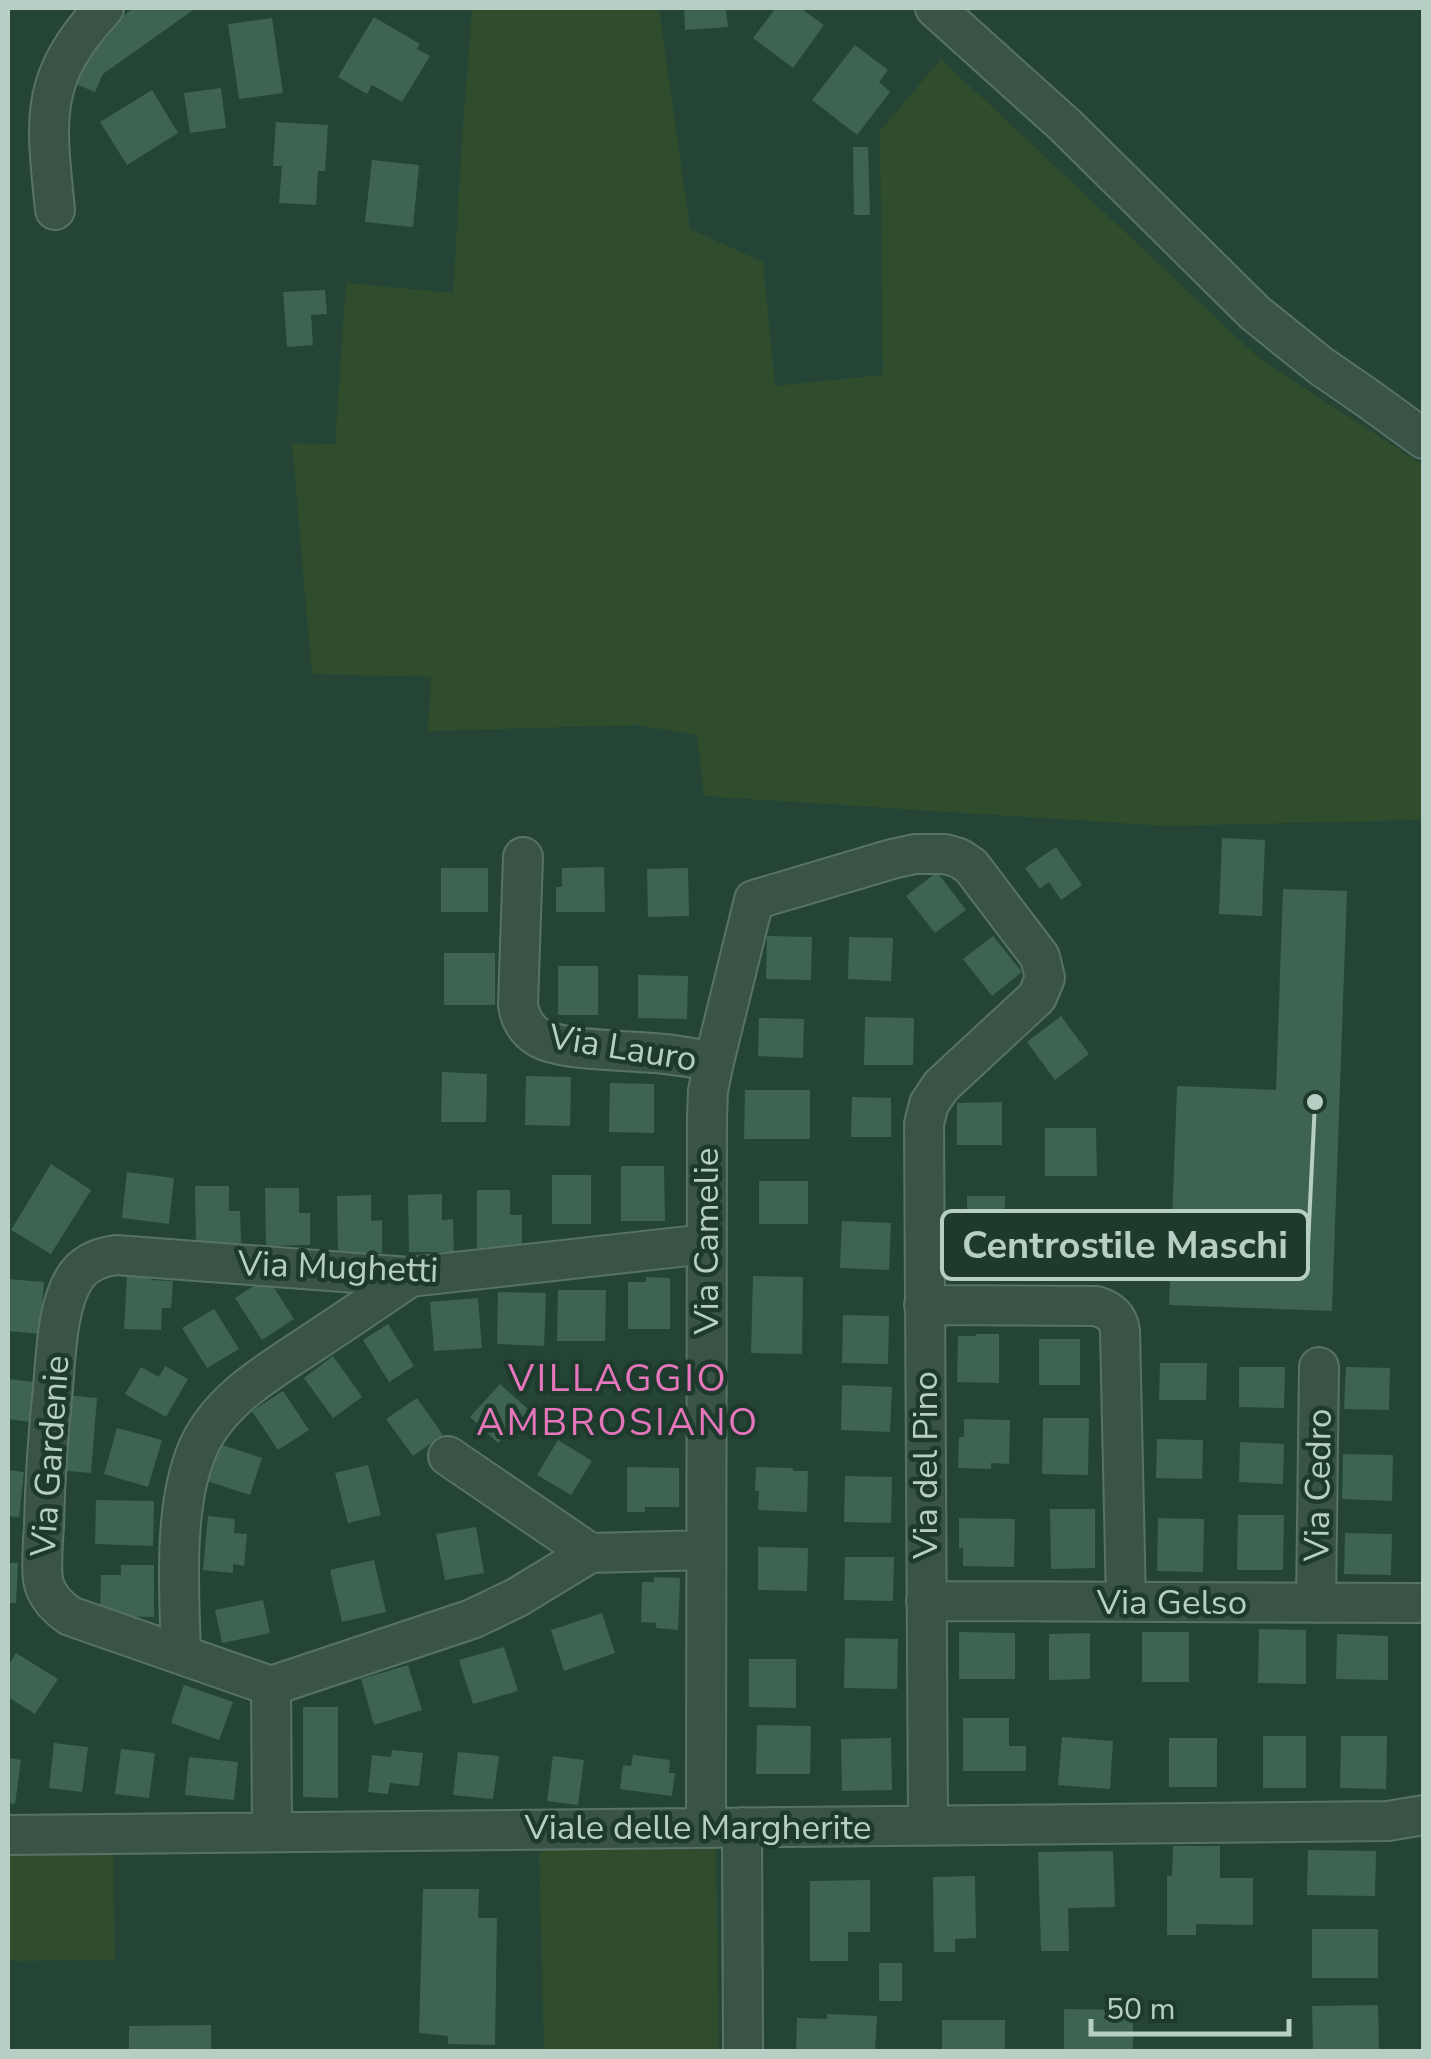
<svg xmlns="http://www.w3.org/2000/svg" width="1431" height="2059" font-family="'Nunito Sans',sans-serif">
<rect width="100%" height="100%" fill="#244535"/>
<path fill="#2f4d2d" d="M472,8H659L690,229L763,262L775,386L883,375L880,131L941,59L1261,360L1423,465V820L1166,826L704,796L697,735L637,725L428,731L431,677L312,674L292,443L335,444L346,283L453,293L462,142Z
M113,1843L115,1960L8,1961V1845Z
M716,1847L719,2051H544L539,1849Z"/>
<path fill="#3e6351" d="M134,8H196L103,74L95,92L66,80L80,46Z
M684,8H726L728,27L685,30Z
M776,8H800L824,25L793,68L753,38Z
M374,17L420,44L417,49L430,56L402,102L372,85L367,94L338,77Z
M272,18L283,93L239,99L228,24Z
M855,45L888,70L879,82L890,92L857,135L812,100Z
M221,88L226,128L190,133L184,93Z
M152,90L178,133L127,165L100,122Z
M276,122L328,125L325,171H318L316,205L279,203L282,166H273Z
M853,147H868L870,215H854Z
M372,160L419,165L413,227L365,222Z
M325,290L327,314L311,315L313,345L287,347L283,292Z
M1222,838L1265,840L1262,916L1219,914Z
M1056,847L1082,885L1061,900L1049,882L1040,889L1025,868Z
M604,867L605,912H556V887H562V868Z
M441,868H488V912H441Z
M688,868L689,916L648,917L647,869Z
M937,872L966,910L935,933L906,896Z
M1283,889L1347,891L1332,1311L1169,1305L1177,1086L1276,1090Z
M767,936L812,937L811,980L766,979Z
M993,936L1022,972L992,996L963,959Z
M849,937L893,938L891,981L848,979Z
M444,953H495V1005H444Z
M558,966H598V1015H558Z
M638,975L688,976L687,1019L638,1018Z
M1061,1016L1089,1054L1055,1080L1027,1042Z
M865,1017L914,1018L913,1065H864Z
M759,1018L804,1019L803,1058L758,1056Z
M442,1072L487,1074L486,1122H441Z
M526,1076L571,1077L570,1126L525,1125Z
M610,1083L654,1084V1133L609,1132Z
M745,1090H810V1139H744Z
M852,1097L891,1098V1137H851Z
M1002,1102V1145H957V1103Z
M1045,1128H1096L1097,1176H1045Z
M51,1164L91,1190L51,1254L11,1230Z
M621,1166H664L665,1221H621Z
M127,1172L174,1178L169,1224L122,1218Z
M552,1175H591V1224H552Z
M759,1181H808V1224H759Z
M195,1186H229V1211H240L241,1243L196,1244Z
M265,1188H299V1213H310V1245L266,1246Z
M477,1190H510V1215H522V1247L477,1248Z
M442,1194V1220L453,1219L454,1252H409L408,1195Z
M371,1195V1221L382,1220V1253H338L337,1196Z
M967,1196H1005L1004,1270L958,1269L959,1216L967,1217Z
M842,1221L891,1223L889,1270L840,1268Z
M127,1274L152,1275L151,1280L173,1281L171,1308H162L161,1330L124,1329Z
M753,1276L803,1277L802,1354L751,1353Z
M267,1277L294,1319L262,1340L235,1298Z
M646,1277L670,1278V1329H628V1282H646Z
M8,1279L44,1282L40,1334L8,1331Z
M558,1290H606L605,1341H557Z
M498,1292L546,1293L544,1346L497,1344Z
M478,1298L482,1348L434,1351L430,1302Z
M214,1309L239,1349L207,1368L182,1328Z
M843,1315L889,1316L888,1364L842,1363Z
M388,1324L414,1366L389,1382L363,1340Z
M976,1334H999V1383L957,1382L958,1336H976Z
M1039,1339H1080V1385H1039Z
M333,1356L362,1397L333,1418L304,1378Z
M1160,1363H1207L1206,1400H1159Z
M165,1366L188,1379L166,1417L125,1394L141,1367L159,1377Z
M1239,1367H1285L1284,1408L1239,1407Z
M1346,1367L1390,1368L1389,1410L1344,1409Z
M8,1379L34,1382L30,1422L8,1419Z
M500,1384L529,1410L498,1443L470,1417Z
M842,1385L892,1387L890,1432L841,1430Z
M283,1391L309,1430L278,1450L252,1411Z
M64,1395L97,1398L91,1473L58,1470Z
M417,1398L443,1435L413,1456L386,1419Z
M1043,1418H1089L1088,1475L1042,1474Z
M964,1419L1010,1420L1009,1464L991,1463V1469L958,1468L959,1437H964Z
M117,1428L162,1440L148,1487L104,1474Z
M1157,1439L1203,1440L1202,1479L1156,1478Z
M558,1440L592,1461L571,1495L537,1475Z
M213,1442L262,1458L250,1495L201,1479Z
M1240,1442L1284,1444L1283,1484L1239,1482Z
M1343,1454L1393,1455L1392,1501L1342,1499Z
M368,1465L381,1515L348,1523L335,1473Z
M627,1467L679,1468V1507H645V1512H627Z
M756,1467L793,1468V1471H808L807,1512L758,1510L759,1491H755Z
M8,1470L24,1472L19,1517L8,1516Z
M845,1476L892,1477L891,1523L844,1522Z
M96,1500L154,1501L153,1546L95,1544Z
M1050,1509H1095V1568L1051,1569Z
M1238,1515H1284L1283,1570H1237Z
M208,1516L235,1519L234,1533L247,1534L244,1566L233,1564V1573L203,1570Z
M959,1518L1015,1519L1014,1567L963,1566V1548L959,1549Z
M1158,1518L1204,1519L1203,1572L1157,1571Z
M476,1527L484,1573L445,1580L436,1534Z
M1345,1533L1392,1534L1391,1575L1344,1574Z
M758,1547L808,1548L807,1591L758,1590Z
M845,1557H894L893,1601L844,1600Z
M374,1560L386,1612L342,1622L330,1570Z
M8,1563H18L16,1603H8Z
M121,1565H154V1617L100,1616L101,1575H121Z
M654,1577L680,1578L678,1630L656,1628V1623L641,1622L642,1582H654Z
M263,1600L270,1633L222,1643L215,1610Z
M602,1613L615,1653L564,1671L551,1630Z
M1259,1629L1306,1630V1684L1258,1683Z
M959,1632L1015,1633V1679H959Z
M1142,1632H1189V1682H1142Z
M1090,1633V1679L1049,1680V1634Z
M1337,1634L1388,1636V1680L1336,1679Z
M845,1638L898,1639L897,1689L844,1688Z
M504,1647L518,1691L473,1704L459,1660Z
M16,1653L58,1679L35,1714L8,1697V1666Z
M749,1659H796V1708L749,1707Z
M408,1665L422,1710L374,1725L361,1679Z
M184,1685L233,1702L219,1740L171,1723Z
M303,1707H338V1798L303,1797Z
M963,1718H1009V1746H1026V1771H963Z
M757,1725L811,1726L810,1774H756Z
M1263,1736H1306V1788H1263Z
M1341,1736H1387L1386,1789L1340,1788Z
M1062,1737L1113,1741L1110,1789L1058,1785Z
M891,1738L892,1790L842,1791L841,1739Z
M1169,1738H1217V1787H1169Z
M54,1743L88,1747L82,1792L49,1788Z
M121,1749L155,1753L149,1798L115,1794Z
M392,1750L423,1753L419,1786L390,1783L388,1794L368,1792L372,1755L391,1757Z
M458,1752L499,1756L493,1799L453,1795Z
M633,1755L670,1760L669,1773H675L672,1796L620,1789L623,1765L631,1766Z
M553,1756L584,1760L578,1805L547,1801Z
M189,1757L238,1762L234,1800L185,1795Z
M8,1758L21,1760L15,1804L8,1803Z
M1173,1846H1220V1878H1253V1925L1196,1924V1935H1167V1876H1172Z
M1308,1850L1376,1851L1375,1896L1307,1895Z
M1113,1851L1115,1907L1068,1908L1069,1951H1041L1038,1852Z
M975,1876L976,1938L955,1939V1952H934L933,1877Z
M870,1880V1932H848V1961H810V1881Z
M423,1889H479L478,1918H497L495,2045L448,2044V2036L419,2033Z
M1312,1929H1378V1978H1312Z
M879,1963H902V2001H879Z
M1378,2005L1379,2052H1313L1312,2006Z
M1064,2009L1133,2010V2052H1064Z
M827,2014L877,2016L875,2052H796L797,2018L827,2019Z
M942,2020H1005V2052H942Z
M211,2025V2052H129V2026Z"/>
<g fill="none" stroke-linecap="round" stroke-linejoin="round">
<g stroke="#577266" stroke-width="42">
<path id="minor" d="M935,8L1065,125L1255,313L1321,366L1366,397L1424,439
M55,210C46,119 38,79 104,8
M523,857L518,1005C520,1018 525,1029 538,1037C560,1051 624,1050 653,1053C673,1054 694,1058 714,1062
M924,1305L1096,1306C1110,1310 1118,1316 1120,1331L1126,1602
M448,1456L590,1553
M926,1601L1418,1603
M1316,1603L1319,1367
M181,1653C179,1591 173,1505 198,1448C220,1398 272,1370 315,1341C347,1320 379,1298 410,1277
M271,1686L70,1616C57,1607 46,1596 43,1580C41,1563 43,1543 44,1526C45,1480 48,1434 53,1388C56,1354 57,1304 76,1276C86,1262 100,1257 116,1255L410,1277L706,1244
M706,1827L707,1118L708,1091L714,1062L754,900L892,859L915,854H945L959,858L971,866L1040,957L1045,978L1037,997L941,1086L929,1104L924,1124L928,1826
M742,1827L743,2052
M272,1832L271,1686L472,1619L516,1598L590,1553L706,1550
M8,1835L1388,1821L1424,1815"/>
</g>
<use href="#minor" stroke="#395447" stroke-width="38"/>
</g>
<g text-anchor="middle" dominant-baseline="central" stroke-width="9" stroke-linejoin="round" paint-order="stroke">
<g font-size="35" fill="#b6cec4" stroke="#1d3a2d">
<text transform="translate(623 1048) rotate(9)">Via Lauro</text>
<text transform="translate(706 1241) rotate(-90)">Via Camelie</text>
<text transform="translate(338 1267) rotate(2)">Via Mughetti</text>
<text transform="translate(50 1456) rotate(-86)">Via Gardenie</text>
<text transform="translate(925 1465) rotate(-90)">Via del Pino</text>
<text transform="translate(1318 1485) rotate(-89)">Via Cedro</text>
<text x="1172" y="1602">Via Gelso</text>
<text x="698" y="1827">Viale delle Margherite</text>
</g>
<g font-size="38" letter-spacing="2.5" fill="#e676bb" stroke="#1d3a2d">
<text x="618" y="1378">VILLAGGIO<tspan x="618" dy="44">AMBROSIANO</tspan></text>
</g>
</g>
<path fill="none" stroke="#b6cec4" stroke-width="4" d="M1315 1102L1308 1245"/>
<circle fill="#b6cec4" stroke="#1d3a2d" stroke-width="4" cx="1315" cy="1102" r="10"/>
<rect fill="#1d3a2d" stroke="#b6cec4" stroke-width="4" x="942" y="1211" width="366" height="68" rx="10"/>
<g font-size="38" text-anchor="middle" font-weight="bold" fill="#b6cec4">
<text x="1125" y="1258">Centrostile Maschi</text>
</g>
<rect width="1431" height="2059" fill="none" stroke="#b6cec4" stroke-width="20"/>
<path d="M1091 2019v15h198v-15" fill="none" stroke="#b6cec4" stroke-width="5"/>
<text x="1106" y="2019" font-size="30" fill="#b6cec4" stroke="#1d3a2d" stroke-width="8" paint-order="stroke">50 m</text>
</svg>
